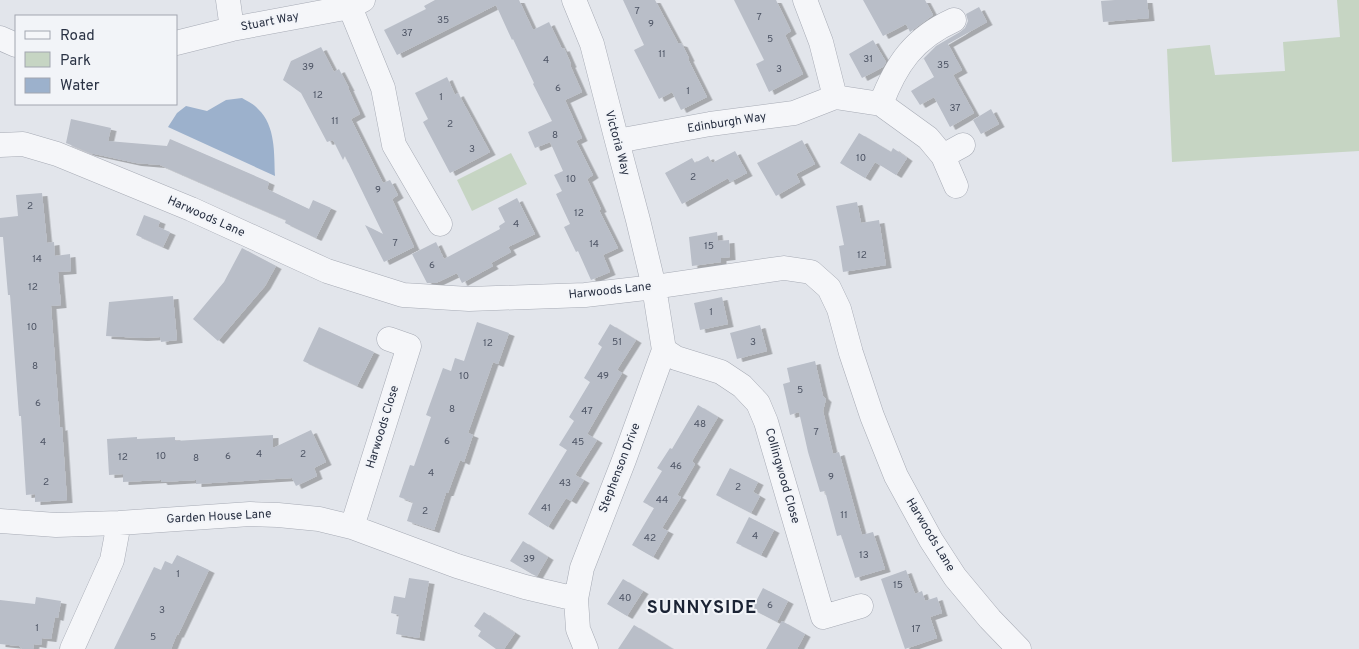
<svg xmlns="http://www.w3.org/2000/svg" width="1359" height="649" font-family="Overpass,sans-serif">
<defs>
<filter id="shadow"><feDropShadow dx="5.5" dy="3" stdDeviation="0" flood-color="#0004"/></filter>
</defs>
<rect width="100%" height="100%" fill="#e2e5eb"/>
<path fill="#c6d5c3" d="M1337,0H1359V151L1172,162L1167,49L1210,45L1215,75L1285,71L1283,42L1340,37Z
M511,153L527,184L472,211L457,180Z"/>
<path fill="#9cb1cc" d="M242,98C247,101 254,104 258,109C276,126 274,154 275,176L168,127L177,113L186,106L207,111L226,100Z"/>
<path fill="#b9bec8" filter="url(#shadow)" d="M435,0H519L533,30L549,22L562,49L564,48L571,64L570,65L582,92L565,100L582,138L576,141L593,175L587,179L601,209L599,210L618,248L603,255L610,272L591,280L578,251L576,252L564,227L570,224L556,194L562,191L554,175L563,171L550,142L535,148L528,132L552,121L533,84L534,83L513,39L512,40L496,5L397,55L384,30L426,9L424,6Z
M623,0H655L678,43L682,44L689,58L688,59L707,97L681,110L672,92L659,99L634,50L644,45Z
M734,0H776L791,31L785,35L803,74L769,92L756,64L764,60Z
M863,0H925L933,15L910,32L906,24L883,36Z
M1115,0H1147L1149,18L1103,22L1101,1Z
M979,7L987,22L948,44L962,70L953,75L974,113L950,127L934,97L920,105L911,91L934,77L924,59L925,58L922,60L936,46L960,32L965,28L968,21L966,14Z
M873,40L886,62L883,67L862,78L849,54Z
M321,47L334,72L339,69L349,88H348L360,114L351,119L383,183L390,180L398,195L392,199L414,247L384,262L365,225L383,234L345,156L343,160L333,140L327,142L301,93L283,80L291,61Z
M447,77L455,95L458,93L490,152L450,173L423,122L428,119L415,93Z
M991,109L999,124L981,134L973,120Z
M71,119L111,128L108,141L167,146L170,139L269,182L267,189L309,209L313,200L331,208L316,238L285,223L286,220L160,165L136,163L90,153L66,143Z
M859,133L891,152L893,148L907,158L896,175L875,162L865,178L840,163Z
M802,140L815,164L796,174L800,182L776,196L757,163Z
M735,151L747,173L730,182L728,178L682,204L665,173L692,158L695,163L708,156L712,163Z
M42,193L47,243L54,242L55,256L70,254L71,271L58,272L61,305L51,306L60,428L62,427L67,500L35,502V494L26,495L21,416H19L10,295H8L3,237H0V218L18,216L16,195Z
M517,198L535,234L508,247L511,252L491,263L493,266L462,283L457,273L436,283H427L412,254L436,242L444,259L500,229L499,226L505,222L498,208Z
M857,202L861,223L879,220L886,265L843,272L839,246L844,245L836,206Z
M144,215L160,221L158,227L170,232L163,247L136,235Z
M717,232L718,241L729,240L730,257L721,258V262L692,266L689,237Z
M242,248L276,266L265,286L218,341L193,319L224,282Z
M173,296L177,340L161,342L160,337L142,338L106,336L109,302Z
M722,297L728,324L700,330L694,303Z
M477,322L509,333L498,364L493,362L468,433L473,435L464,462L460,460L448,493H446L434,530L407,521L413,502L399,497L410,465L414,466L431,417L426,415L443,368L451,371L455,358L464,361Z
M610,324L636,340L617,370L622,373L587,434L597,440L575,475L584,480L571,501L566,498L548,527L528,514L567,450L559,445L574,421L569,417L590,382L584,378L602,347L598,344Z
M760,325L767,351L737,359L730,333Z
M319,327L374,352L357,386L303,361Z
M815,361L823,396L826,399L823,411L833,454L839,452L862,535L873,532L885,569L855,578L841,535L837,536L825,491L820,492L808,452L799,412L790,415L783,384L790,382L787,368Z
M698,405L718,417L692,461L695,464L677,495L681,497L662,528L668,531L653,557L632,545L654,508L643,502L662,471L657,468L670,448L672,449Z
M311,430L326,462L314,468L317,476L296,486L292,478L196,484V480L162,482L161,480L123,482V474L109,475L107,439L137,437V439L175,437V441L273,435V448Z
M730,468L758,482L753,492L760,496L751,513L716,495Z
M749,517L774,530L761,555L736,543Z
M523,541L548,557L537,576L532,574L510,561Z
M177,555L209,570L178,635L177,634L171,649H114L154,567L161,570L165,561L172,564Z
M906,570L915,594L922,591L925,601L937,597L942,613L930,617L937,638L905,649L881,579Z
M409,578L429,581L419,638L396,634L399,615L391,613L394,596L405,598Z
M623,579L643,591L627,616L607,604Z
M763,588L788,601L777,622L752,609Z
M36,597L61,601L58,618L55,617L51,639L42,638L41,645L34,644L33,649H22L19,646L0,644V600L35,604Z
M484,612L515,633L504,649H496L478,636L481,631L474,626Z
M782,621L805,634L797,649H766Z
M634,625L673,649H618Z"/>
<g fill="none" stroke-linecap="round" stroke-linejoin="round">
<g stroke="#a7abb5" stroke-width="25">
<path id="street" d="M228,0L232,29
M574,0L592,44L617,141L638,220L654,287L664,350L624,460L582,568L576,599L578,629L586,649
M805,0L821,42L835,97
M350,7L383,88L394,145L440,224
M0,38L16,45
M176,43L232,29L350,7L363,0
M881,104C896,64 914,38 954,20
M617,141L710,124L794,113L835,97L881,104L928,138L943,156L956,186
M0,145L23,144L57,154L191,209L327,271L403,295L469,299L585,295L654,287L784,268L811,272L829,288L839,309L851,353L872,416L896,476L931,540L955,577L990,619L1019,649
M943,156L963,145
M664,350L676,358L721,372L742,386L758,403L766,422L823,617L861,606
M0,521L56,525L119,523L250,514L278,515L319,519L352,527L457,566L525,587L576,599
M352,527L409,346L389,339
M72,649L112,560L119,523"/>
</g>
<use href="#street" stroke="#f5f6f9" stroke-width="24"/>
</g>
<g text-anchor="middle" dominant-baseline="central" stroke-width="4" stroke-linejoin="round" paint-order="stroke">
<g font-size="10" fill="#4d5464">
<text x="637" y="11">7</text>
<text x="759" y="17">7</text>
<text x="443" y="20">35</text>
<text x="651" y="24">9</text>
<text x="407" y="33">37</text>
<text x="770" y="39">5</text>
<text x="662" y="54">11</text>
<text x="868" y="59">31</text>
<text x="546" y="60">4</text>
<text x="943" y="65">35</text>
<text x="308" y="67">39</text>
<text x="779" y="69">3</text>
<text x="558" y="88">6</text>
<text x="688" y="91">1</text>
<text x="318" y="95">12</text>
<text x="441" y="97">1</text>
<text x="955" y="108">37</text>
<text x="335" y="121">11</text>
<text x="450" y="124">2</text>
<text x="555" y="135">8</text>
<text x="472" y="149">3</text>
<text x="861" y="158">10</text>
<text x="693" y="177">2</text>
<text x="571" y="179">10</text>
<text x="378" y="190">9</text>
<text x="30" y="206">2</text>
<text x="579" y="213">12</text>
<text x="516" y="224">4</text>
<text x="395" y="243">7</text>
<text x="594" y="244">14</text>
<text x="709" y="246">15</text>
<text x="862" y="255">12</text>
<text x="37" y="259">14</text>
<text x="432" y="265">6</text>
<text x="33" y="287">12</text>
<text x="711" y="312">1</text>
<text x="32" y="327">10</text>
<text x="617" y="342">51</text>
<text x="753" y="342">3</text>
<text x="488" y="343">12</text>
<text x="35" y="366">8</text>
<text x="464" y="376">10</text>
<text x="603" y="376">49</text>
<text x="800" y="390">5</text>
<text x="38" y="403">6</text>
<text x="452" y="409">8</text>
<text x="587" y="411">47</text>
<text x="700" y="424">48</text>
<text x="816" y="432">7</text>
<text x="447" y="441">6</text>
<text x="43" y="442">4</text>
<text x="578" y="442">45</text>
<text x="259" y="454">4</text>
<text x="303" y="454">2</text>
<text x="161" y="456">10</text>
<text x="228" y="456">6</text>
<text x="123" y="457">12</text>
<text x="196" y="458">8</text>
<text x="676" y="466">46</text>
<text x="431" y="473">4</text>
<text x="831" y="477">9</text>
<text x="46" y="482">2</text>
<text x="565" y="483">43</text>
<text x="738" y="487">2</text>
<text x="662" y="500">44</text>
<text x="546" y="508">41</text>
<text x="425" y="511">2</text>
<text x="844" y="515">11</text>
<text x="755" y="536">4</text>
<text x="650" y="538">42</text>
<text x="864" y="555">13</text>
<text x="529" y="559">39</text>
<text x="178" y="574">1</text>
<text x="898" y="585">15</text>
<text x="625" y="598">40</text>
<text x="770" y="605">6</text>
<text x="162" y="610">3</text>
<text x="37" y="628">1</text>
<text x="916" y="629">17</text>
<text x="153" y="637">5</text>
</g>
<g font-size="12" fill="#293143" stroke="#f2f4f8">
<text transform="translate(270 22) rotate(-11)">Stuart Way</text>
<text transform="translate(727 123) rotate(-9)">Edinburgh Way</text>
<text transform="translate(617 143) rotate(75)">Victoria Way</text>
<text transform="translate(206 217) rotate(24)">Harwoods Lane</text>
<text transform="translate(610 291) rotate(-6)">Harwoods Lane</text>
<text transform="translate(383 427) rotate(-73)">Harwoods Close</text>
<text transform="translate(620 468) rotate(-69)">Stephenson Drive</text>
<text transform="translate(782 476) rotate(74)">Collingwood Close</text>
<text transform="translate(219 517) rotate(-3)">Garden House Lane</text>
<text transform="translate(930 535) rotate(59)">Harwoods Lane</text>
</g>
<g font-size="18" font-weight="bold" letter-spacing="1" fill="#1b2334" stroke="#f2f4f8">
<text x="702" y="608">SUNNYSIDE</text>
</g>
</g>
<rect x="15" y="15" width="162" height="90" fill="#f2f4f8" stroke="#a2a6b0"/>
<rect x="25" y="31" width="25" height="8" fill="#f5f6f9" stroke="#a2a6b0"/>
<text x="60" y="40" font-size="15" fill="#293143">Road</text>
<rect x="25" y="52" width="25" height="15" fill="#c6d5c3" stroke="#a2a6b0"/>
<text x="60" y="65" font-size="15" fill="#293143">Park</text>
<rect x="25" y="78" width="25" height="15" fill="#9cb1cc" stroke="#a2a6b0"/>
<text x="60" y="90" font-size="15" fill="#293143">Water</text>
</svg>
